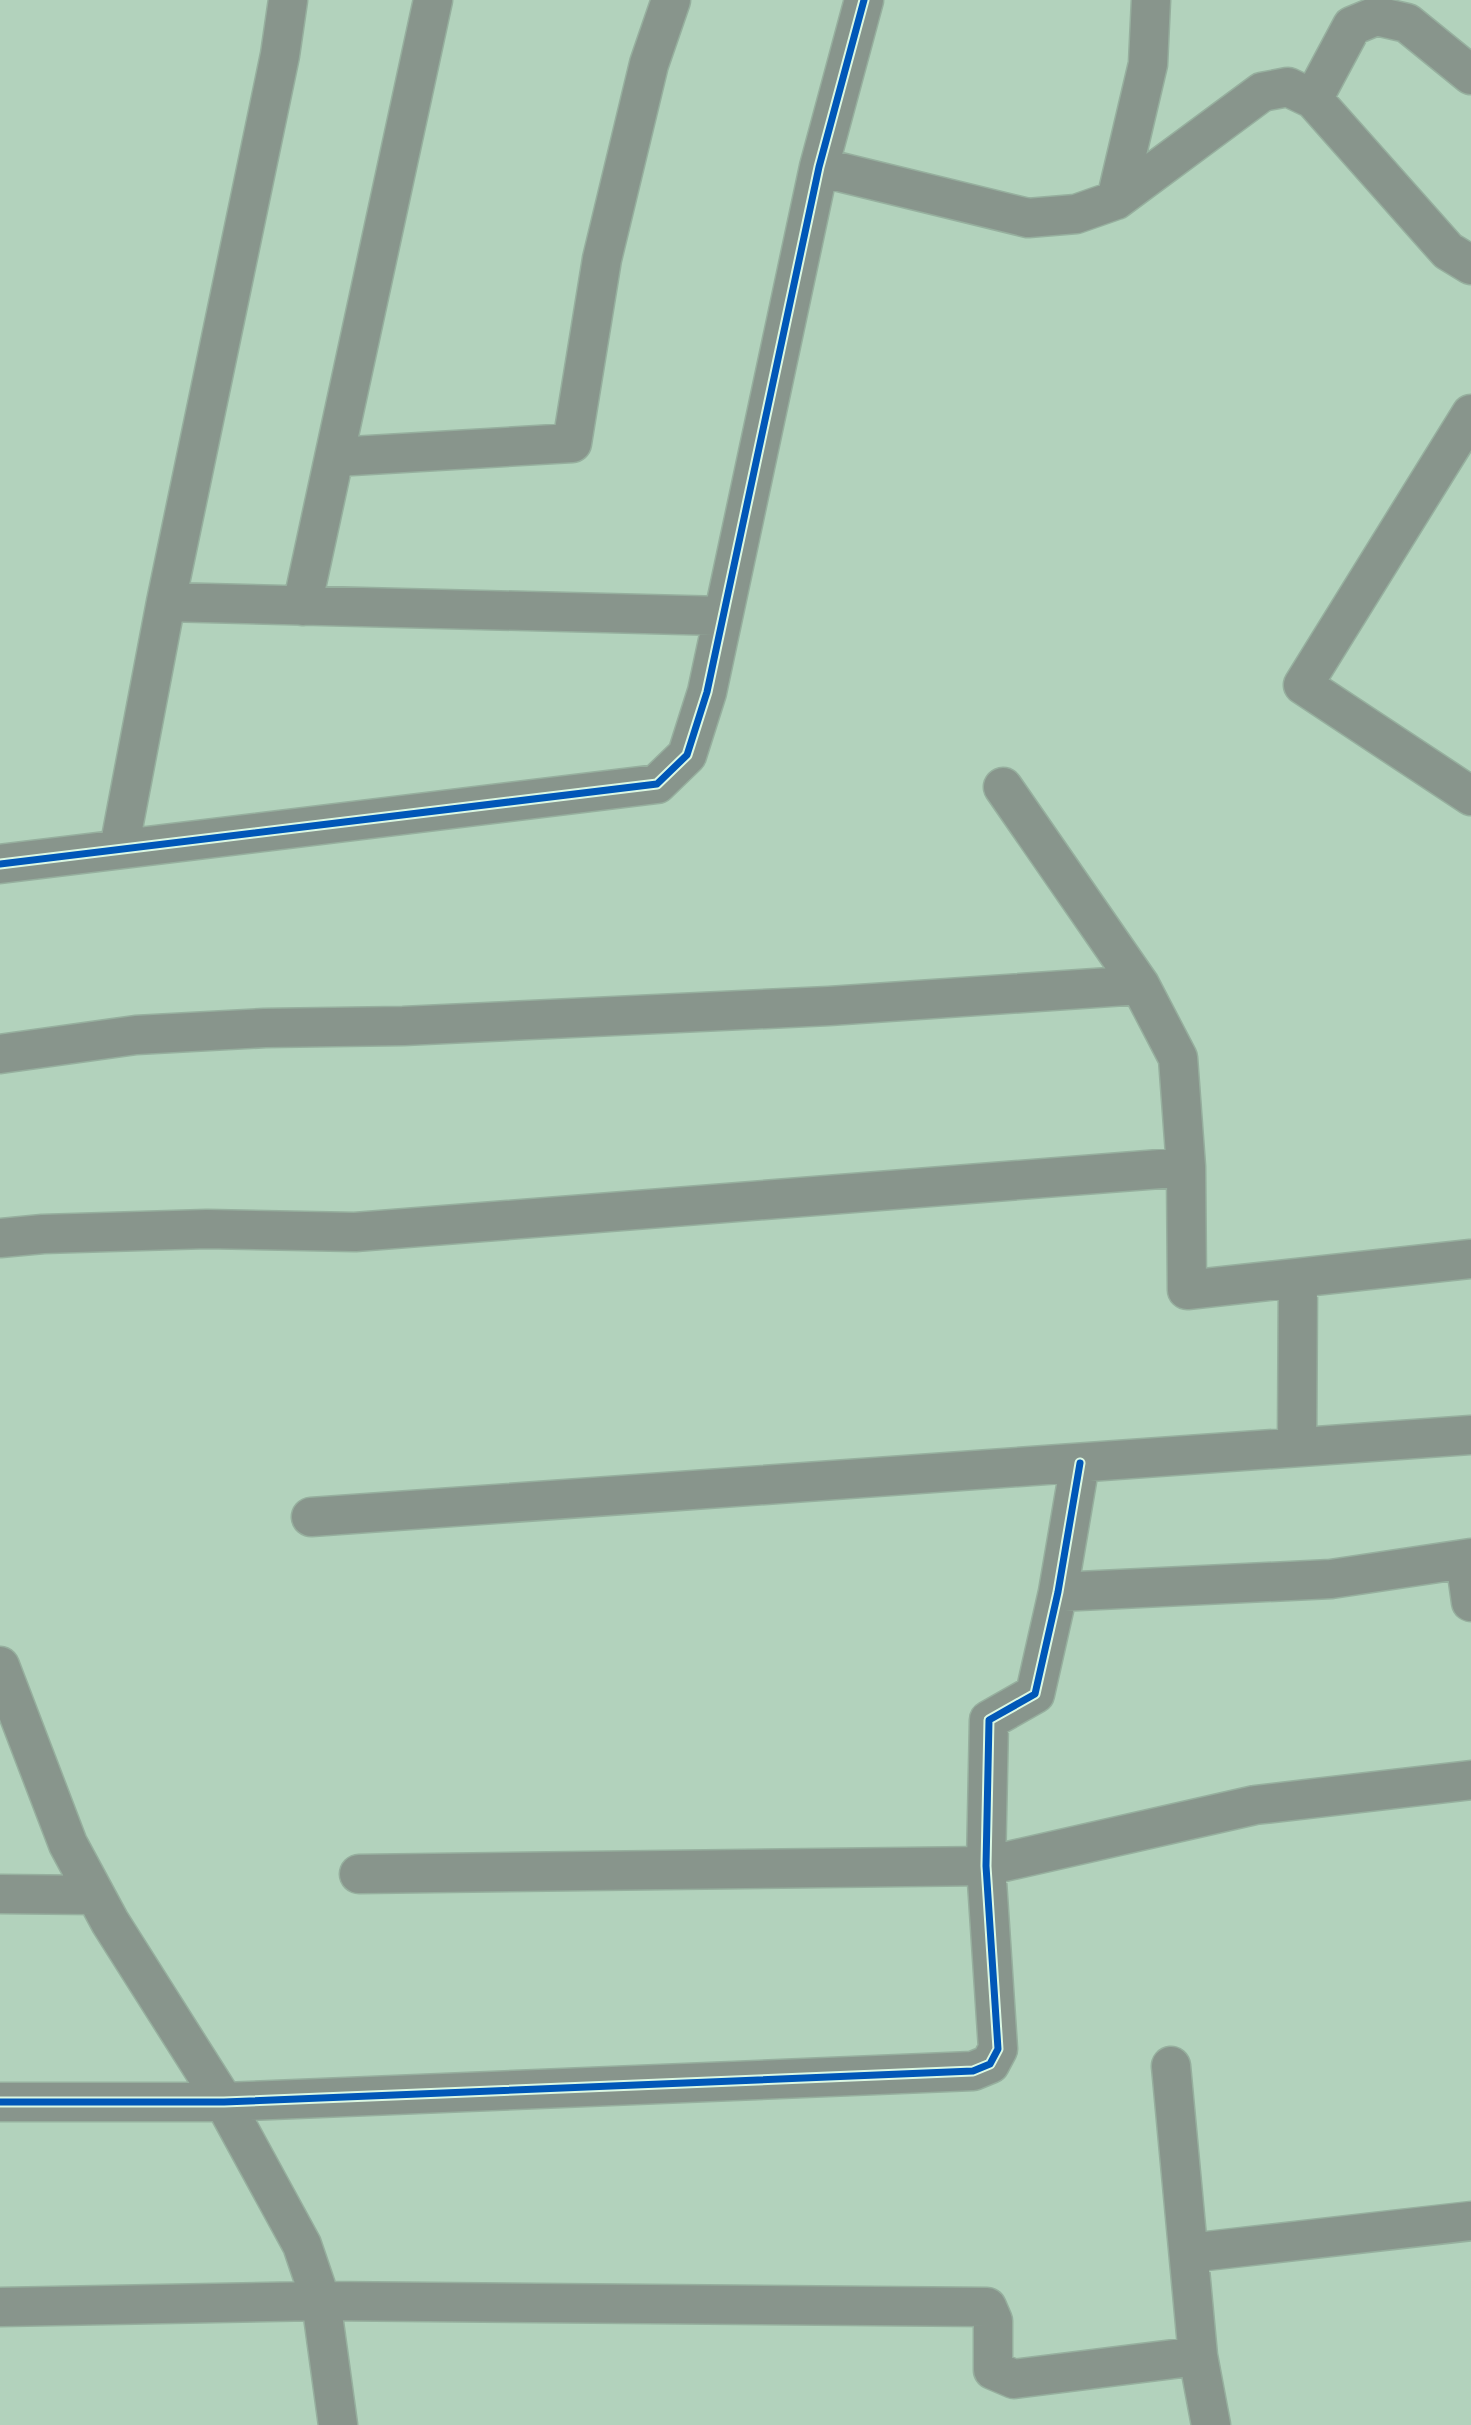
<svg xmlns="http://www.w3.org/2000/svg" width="1471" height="2425" font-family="Lato,sans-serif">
<rect width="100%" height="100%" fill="#b2d2bc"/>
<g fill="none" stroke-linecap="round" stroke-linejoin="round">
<g stroke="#96af9e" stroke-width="41">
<path id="minor" d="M1313,99L1352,26L1376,16L1407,23L1471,75
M819,167L1028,218L1076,214L1116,200L1262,92L1288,87L1313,99L1448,251L1471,265
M1116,200L1148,64L1151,0
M1471,414L1303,685L1471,796
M335,457L572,443L602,259L649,64L671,0
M166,602L723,616
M302,606L433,0
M1003,787L1140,985L1178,1058L1186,1167L1187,1290L1471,1259
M119,849L166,602L280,55L288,0
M0,864L657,784L687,755L707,692L819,167L864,0
M0,1054L136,1035L265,1028L403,1026L829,1006L1140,985
M0,1238L43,1234L207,1229L355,1232L1186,1167
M1297,1447L1298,1278
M311,1517L1471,1435
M1465,1559L1471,1602
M1058,1592L1331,1579L1471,1558
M0,1666L68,1844L110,1922L224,2102L302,2245L321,2301L338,2425
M359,1874L986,1866L1255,1805L1471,1780
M0,1894L95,1895
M1171,2066L1198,2356L1211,2425
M0,2102H224L973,2071L990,2064L998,2049L986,1866L989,1720L1035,1694L1058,1592L1080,1463
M1189,2253L1471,2221
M0,2307L321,2301L987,2307L993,2321V2370L1014,2379L1198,2356"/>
</g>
<use href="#minor" stroke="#88958c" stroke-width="38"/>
<g stroke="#dbf8e3" stroke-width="11">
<path id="cycleway" d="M0,864L657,784L687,755L707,692L819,167L864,0
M0,2102H224L973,2071L990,2064L998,2049L986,1866L989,1720L1035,1694L1058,1592L1080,1463"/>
</g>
<use href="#cycleway" stroke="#0057b8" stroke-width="7"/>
</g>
</svg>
